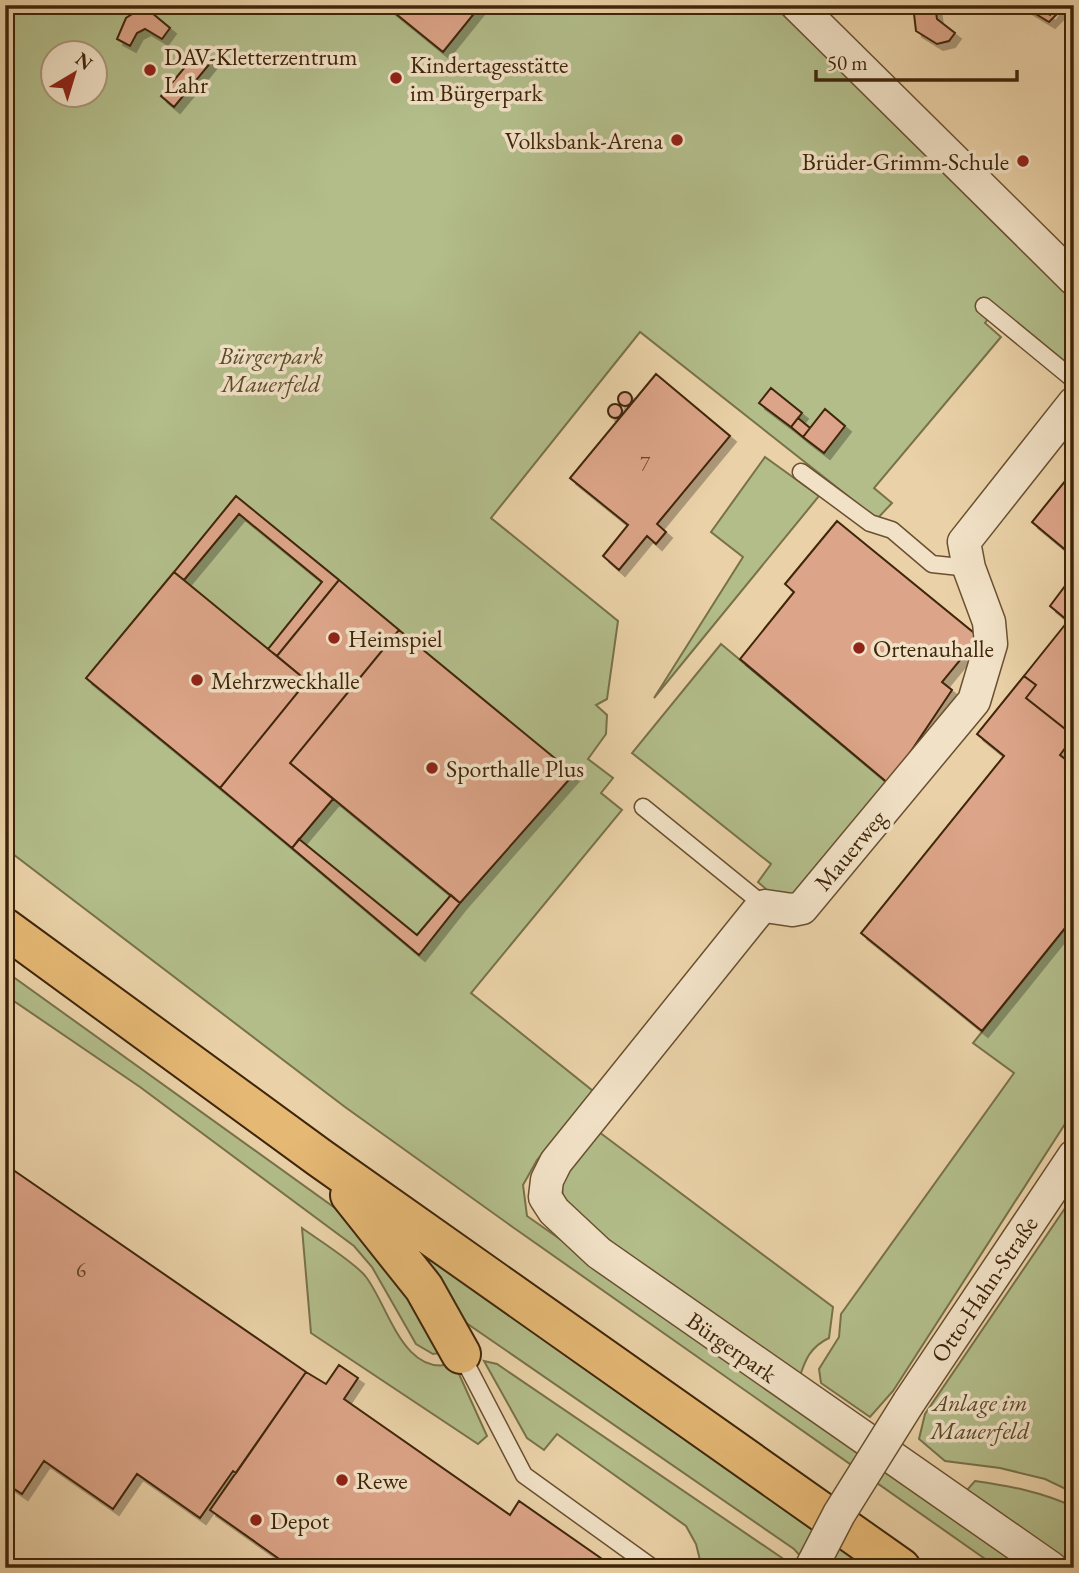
<svg xmlns="http://www.w3.org/2000/svg" width="1079" height="1573" font-family="'EB Garamond',serif">
<defs>
<filter id="shadow"><feDropShadow dx="6" dy="6" stdDeviation="0" flood-color="#0004"/></filter>
</defs>
<rect width="100%" height="100%" fill="#ead1a7"/>
<filter id="stains"><feTurbulence type="fractalNoise" baseFrequency=".00286" numOctaves="4"/><feColorMatrix values="0 0 0 0 .2 0 0 0 0 .09 0 0 0 0 .02 0 0 0 .5 -.17"/></filter>
<radialGradient id="worn" r=".72"><stop offset=".6" stop-color="#630" stop-opacity="0"/><stop offset="1" stop-color="#630" stop-opacity=".3"/></radialGradient>
<path fill="#b2bd8a" stroke="#78714a" stroke-width="2" fill-rule="evenodd" d="M5,5H773L1074,296V370L997,308L985,323L1001,337L874,488L892,503L877,519L640,332L491,518L618,621L607,699L596,705L607,715L606,734L588,759L613,778L601,793L622,810L471,993L593,1091L537,1160L523,1185L527,1216L948,1511L1032,1568H998L514,1228L345,1107L5,848ZM52,52H94V94H52Z
M765,457L819,496L654,698L743,557L711,532Z
M721,644L889,784L796,900L781,902L758,882L771,864L632,753Z
M1074,917V1110L893,1391L870,1417L821,1383L819,1369L839,1337L841,1314L1014,1073L973,1043Z
M5,971L367,1231L446,1352L433,1354L416,1344L372,1267L354,1246L140,1087L5,995Z
M595,1129L833,1307L829,1338C810,1347 805,1360 799,1379L575,1215L563,1199L561,1176Z
M1074,1195V1493L1045,1479L1000,1468L945,1461L919,1439L925,1414Z
M302,1228C317,1239 357,1264 366,1277C388,1305 404,1380 454,1363L487,1436L478,1444L311,1333Z
M414,1246L869,1568H811L794,1549L462,1320L437,1272Z
M484,1361L497,1364L788,1562L785,1568H702L696,1544L686,1526L557,1434L544,1450L527,1438Z
M975,1481C1010,1486 1042,1492 1074,1507V1568L966,1491Z"/>
<path fill="#dca488" stroke="#3f2509" stroke-width="2" filter="url(#shadow)" d="M385,5H481L443,52Z
M913,5H935L937,19L955,33L949,41L937,44L916,31Z
M1021,5H1034L1050,15L1057,5H1066L1049,22Z
M137,11L152,13L170,28L162,39L145,29L137,33L130,46L117,39L126,18Z
M199,50L212,61L174,107L161,96Z
M656,374L730,436L657,524L666,532L656,544L647,536L619,570L603,556L628,525L570,478Z
M771,388L802,413L791,427L759,403Z
M618 399a7 7 0 1 1 14 0a7 7 0 1 1-14 0Z
M608 411a7 7 0 1 1 14 0a7 7 0 1 1-14 0Z
M825,409L845,426L824,453L803,437Z
M798,418L810,428L803,437L791,427Z
M1074,470V557L1032,522Z
M236,496L339,580L277,656L268,649L322,582L239,514L184,580L174,572Z
M837,521L979,637L942,682L952,690L889,784L740,659L794,592L785,584Z
M174,572L307,681L220,788L86,678Z
M1074,574V736L1026,698L1036,685L1024,676L1068,621L1050,606Z
M339,580L399,630L290,763L333,799L292,848L220,788L307,681L277,656Z
M399,630L574,774L460,903L290,763Z
M1024,676L1036,685L1026,698L1074,736L1060,755L1074,766V917L982,1031L861,933L1004,756L977,734Z
M299,839L417,935L451,895L460,903L419,955L292,848Z
M6,1165L306,1372L236,1473L233,1471L200,1518L137,1474L113,1509L44,1461L22,1494L5,1483Z
M339,1365L358,1378L344,1399L510,1515L519,1501L615,1568H292L210,1510L306,1372L326,1384Z"/>
<g fill="none" stroke-linecap="round" stroke-linejoin="round">
<g stroke="#6a5030" stroke-width="19">
<path id="service" d="M984,306L1074,380
M801,472L870,523L892,530L932,564L969,568
M643,807L765,906
M461,1354L524,1475L653,1568"/>
</g>
<g stroke="#6a5030" stroke-width="35">
<path id="minor" d="M797,5L1074,279
M909,1402L1074,1156
M1051,1568L599,1253L554,1211L545,1197L547,1180L556,1162L757,912L765,906L792,910L802,908L974,701L991,644L989,622L969,568L964,542L1074,403"/>
</g>
<g stroke="#3f2509" stroke-width="42">
<path id="primary" d="M5,928L320,1158L901,1568
M350,1195L424,1288L461,1354"/>
</g>
<use href="#service" stroke="#f1e1c6" stroke-width="16"/>
<use href="#minor" stroke="#f1e1c6" stroke-width="32"/>
<use href="#primary" stroke="#e5b874" stroke-width="38"/>
<g stroke="#6a5030" stroke-width="35" stroke-linecap="butt">
<path id="minor-bridge" d="M811,1568L839,1514L909,1402"/>
</g>
<use href="#minor-bridge" stroke="#f1e1c6" stroke-width="32"/>
</g>
<g fill="#8f2418" stroke="#f1e1c6" stroke-width="2.5">
<circle cx="150" cy="70" r="7"/>
<circle cx="396" cy="78" r="7"/>
<circle cx="677" cy="140" r="7"/>
<circle cx="1023" cy="161" r="7"/>
<circle cx="334" cy="638" r="7"/>
<circle cx="859" cy="648" r="7"/>
<circle cx="197" cy="680" r="7"/>
<circle cx="432" cy="768" r="7"/>
<circle cx="342" cy="1480" r="7"/>
<circle cx="256" cy="1520" r="7"/>
</g>
<g text-anchor="middle" dominant-baseline="central" stroke-width="7" stroke-linejoin="round" paint-order="stroke">
<g font-size="21" fill="#664529">
<text x="645" y="463">7</text>
<text x="81" y="1269">6</text>
</g>
<g font-size="24" fill="#3f2509" stroke="#f1e1c6" text-anchor="start">
<text x="164" y="56">DAV-Kletterzentrum<tspan x="164" dy="28">Lahr</tspan></text>
<text x="410" y="64">Kindertagesstätte<tspan x="410" dy="28">im Bürgerpark</tspan></text>
<text x="663" y="140" text-anchor="end">Volksbank-Arena</text>
<text x="1009" y="161" text-anchor="end">Brüder-Grimm-Schule</text>
<text x="348" y="638">Heimspiel</text>
<text x="873" y="648">Ortenauhalle</text>
<text x="211" y="680">Mehrzweckhalle</text>
<text x="446" y="768">Sporthalle Plus</text>
<text x="356" y="1480">Rewe</text>
<text x="270" y="1520">Depot</text>
</g>
<g font-size="24" font-style="italic" fill="#5c4b29" stroke="#f1e1c6">
<text x="271" y="355">Bürgerpark<tspan x="271" dy="28">Mauerfeld</tspan></text>
<text x="980" y="1402">Anlage im<tspan x="980" dy="28">Mauerfeld</tspan></text>
</g>
<g font-size="24" fill="#3f2509" stroke="#f1e1c6">
<text transform="translate(850 850) rotate(-50)">Mauerweg</text>
<text transform="translate(984 1289) rotate(-56)">Otto-Hahn-Straße</text>
<text transform="translate(732 1347) rotate(35)">Bürgerpark</text>
</g>
</g>
<rect width="1079" height="1573" fill="none" stroke="#ead1a7" stroke-width="28"/>
<rect x="7" y="7" width="1065" height="1559" fill="none" stroke="#3f2509" stroke-width="3.5"/>
<rect x="14" y="14" width="1051" height="1545" fill="none" stroke="#3f2509" stroke-width="2"/>
<g transform="translate(74 74) rotate(38)"><circle r="33" fill="#f1e1c6" stroke="#aa967a" stroke-width="2"/>
<path d="M0-5L12 26L0 18L-12 26Z" fill="#8f2418"/>
<text y="-10" font-size="19" font-weight="bold" text-anchor="middle" fill="#3f2509">N</text>
</g>
<path d="M816 70v10h201v-10" fill="none" stroke="#3f2509" stroke-width="3.5"/>
<text x="827" y="70" font-size="21" fill="#3f2509" stroke="#f1e1c6" stroke-width="5" paint-order="stroke">50 m</text>
<rect width="100%" height="100%" filter="url(#stains)"/>
<rect width="100%" height="100%" fill="url(#worn)"/>
</svg>
